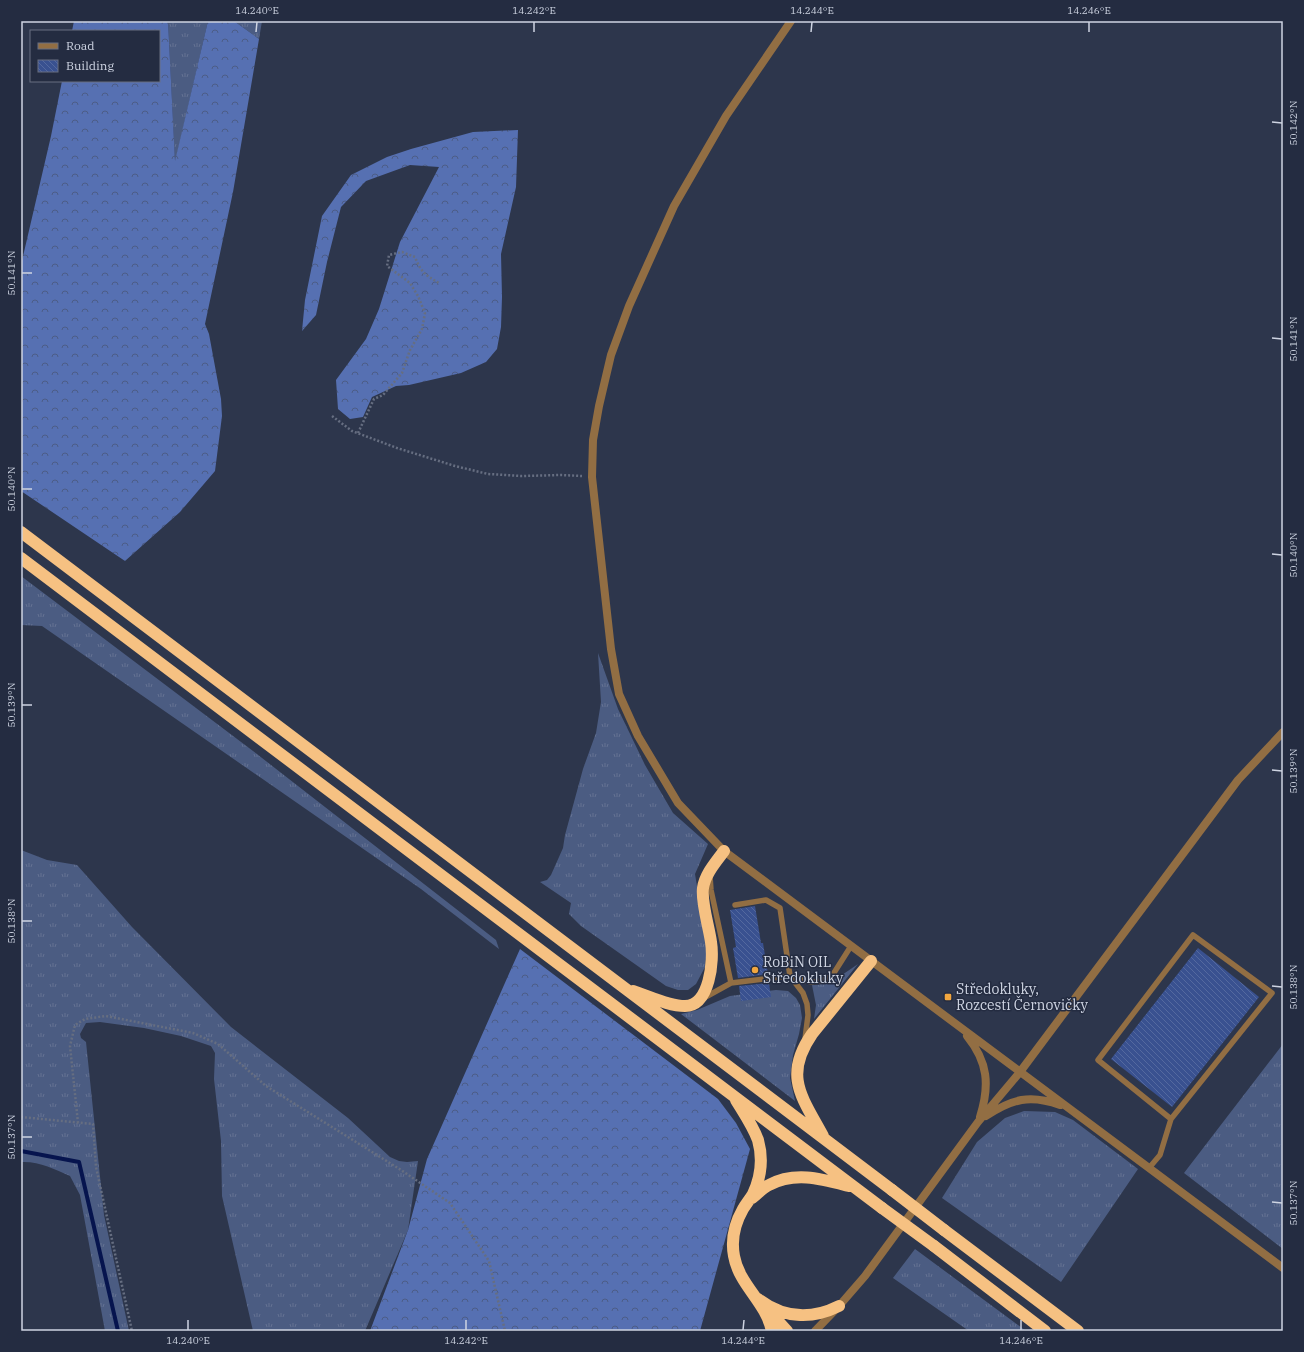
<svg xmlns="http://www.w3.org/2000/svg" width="1304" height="1352" font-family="'IBM Plex Serif',serif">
<defs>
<pattern id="grass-tufts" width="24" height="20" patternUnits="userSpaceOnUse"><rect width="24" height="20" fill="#4b5c82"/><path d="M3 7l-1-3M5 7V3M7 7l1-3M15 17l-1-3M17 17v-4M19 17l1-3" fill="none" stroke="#647293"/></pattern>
<pattern id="forest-crowns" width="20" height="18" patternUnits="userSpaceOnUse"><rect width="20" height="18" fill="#5670b2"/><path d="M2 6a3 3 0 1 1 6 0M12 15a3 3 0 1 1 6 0" fill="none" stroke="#4c5d86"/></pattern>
<pattern id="building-back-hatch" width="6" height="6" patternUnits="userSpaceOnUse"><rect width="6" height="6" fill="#395190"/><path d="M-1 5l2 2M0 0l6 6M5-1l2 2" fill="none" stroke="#54699f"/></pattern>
</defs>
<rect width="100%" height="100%" fill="#2d364c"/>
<path fill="url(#grass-tufts)" d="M168,21H208L175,163Z
M234,21H262L259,39Z
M21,576L253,751L496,940L499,949L421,889L42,626L21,625Z
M598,653L618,709L645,765L673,813L708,844L695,874L707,948L705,967L696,984L688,990H678L666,986L581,926L569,914L571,903L540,882L547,880L551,875L563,848L565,835L583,769L596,733L601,702Z
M21,850L47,860L77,865L132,927L231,1027L348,1118L390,1157L399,1161L407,1162L418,1161L408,1230L365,1331H253L222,1196L221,1141L214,1079L215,1053L211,1046L181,1036L144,1028L100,1022L86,1023L80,1034L81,1038L86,1042L104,1215L129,1331H105L80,1195L70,1176C54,1169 39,1161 21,1162Z
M858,964L814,1019L816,1005L812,985C830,986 844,973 858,964Z
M776,990L788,991L796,998L800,1005L802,1018L799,1034L793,1055L790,1078L795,1101L681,1014L697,1010L730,996Z
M1283,1044V1249L1184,1173Z
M1024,1111L1055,1112L1073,1120L1138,1169L1061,1282L942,1198L977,1142L1005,1118Z
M915,1249L1026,1331H969L893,1278Z"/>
<path fill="url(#forest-crowns)" d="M74,21H168L175,161L208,21H234L259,39L233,192L205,324L209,334L221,399L222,416L215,471L180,512L125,561L21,491V265L51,136L62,81H159V31H72Z
M518,130L516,187L501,254L502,297L501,327L497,349L486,362L461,373L409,385L396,386L372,397L363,417L350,419L338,409L336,380L366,339L379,309L400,242L439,167L410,165L366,181L341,207L327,262L316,315L302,331L305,300L322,216L351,175L387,157L411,149L473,132Z
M520,949L718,1099L736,1123L750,1149L700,1331H370L408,1230L427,1159Z"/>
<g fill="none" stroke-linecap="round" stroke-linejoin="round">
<path stroke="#06144e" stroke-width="4" d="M21,1151L79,1162L118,1331"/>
</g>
<path fill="url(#building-back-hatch)" d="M755,906L761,943H763L768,974L738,978L733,948L736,947L730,910Z
M1198,948L1259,997L1172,1107L1111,1059Z
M769,983L771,997L741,1001L739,986Z"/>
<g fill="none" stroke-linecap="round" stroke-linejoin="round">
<path stroke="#666e81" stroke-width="2.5" stroke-dasharray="2 2" stroke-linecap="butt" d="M332,416L352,431L397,448L455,466L488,474L522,476L561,475L582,476
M358,433L374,399L383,395L402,373L410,350L422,329L425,313L418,296L410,283L387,266L389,255L402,252L415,257C421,272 425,275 439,283
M21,1117L93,1124L96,1167L132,1331
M78,1123L70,1046L75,1025L85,1019L106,1016L193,1033L218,1044L266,1086L401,1170L450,1203L489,1261L505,1331"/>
<path stroke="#926e43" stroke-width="5.5" d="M710,876L711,890L731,983
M735,905L766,900L780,908L790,976L803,993L807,1004L808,1015L805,1039
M702,999L731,983L790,976L811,982L821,981L832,976L851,946
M1149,1168L1160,1155L1171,1119L1272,993L1193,935L1098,1060L1171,1119"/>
<path stroke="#926e43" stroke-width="8" d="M1020,1072L1238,780L1283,732"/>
<path stroke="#926e43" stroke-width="8" d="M791,21L726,116L674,206L629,306L611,355L599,406L593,440L592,477L611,649L619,694L638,736L678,803L724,851L1283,1268
M967,1036C988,1062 990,1085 980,1117
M986,1116C1012,1099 1030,1094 1060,1105
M815,1331L839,1306L865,1276L978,1122L1020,1072"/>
<path stroke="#f6c182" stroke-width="12" d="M21,532L892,1190
M21,558L882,1208
M633,991C649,996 668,1006 685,1006C710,1006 714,960 711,942C709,927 701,902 703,888C705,874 716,862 724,851
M736,1100C744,1113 753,1126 758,1140C763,1158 761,1177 753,1194C750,1199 746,1204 743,1209C735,1223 731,1240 734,1256C739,1285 766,1302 772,1331
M823,1136C802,1097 783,1076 812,1034L871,961
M752,1198C757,1194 763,1188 769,1185C795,1171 822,1179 849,1186
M944,1230L1078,1331
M934,1246L1045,1331
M758,1299C783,1318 811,1320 839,1306
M767,1309L787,1331"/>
<path stroke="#f6c182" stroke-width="12" d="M892,1190L944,1230
M882,1208L934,1246"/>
</g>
<path fill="none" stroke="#ced4e2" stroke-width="1.5" d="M256,32L257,22M534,32V22M811,32L812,22M1089,32V22M1272,122L1282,123M22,273H32M1272,338L1282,339M22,489H32M1272,554L1282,555M22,705H32M1272,770L1282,771M22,921H32M1272,986L1282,987M22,1137H32M1272,1202L1282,1203M188,1330V1320M466,1330V1320M743,1330L744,1320M1021,1330V1320"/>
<g fill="#f1a63f" stroke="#242c41" stroke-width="1.5">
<circle cx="755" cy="970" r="4"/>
<rect x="944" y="993" width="8" height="8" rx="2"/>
</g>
<g text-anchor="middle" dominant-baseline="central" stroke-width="3" stroke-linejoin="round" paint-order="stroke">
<g font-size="14" fill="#ced4e2" stroke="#242c41" text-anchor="start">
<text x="763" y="962">RoBiN OIL<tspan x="763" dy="16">Středokluky</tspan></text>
<text x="956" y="989">Středokluky,<tspan x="956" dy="16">Rozcestí Černovičky</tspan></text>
</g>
</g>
<rect width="1304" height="1352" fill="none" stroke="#242c41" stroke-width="44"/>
<rect x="30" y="30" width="130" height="52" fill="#242c41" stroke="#686f81"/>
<rect x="38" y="43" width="20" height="6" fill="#926e43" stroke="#686f81"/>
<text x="66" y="50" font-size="12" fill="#ced4e2">Road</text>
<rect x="38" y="60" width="20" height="12" fill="url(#building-back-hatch)" stroke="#686f81"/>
<text x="66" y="70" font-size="12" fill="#ced4e2">Building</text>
<rect x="22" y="22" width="1260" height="1308" fill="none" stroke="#ced4e2" stroke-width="1.5"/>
<g font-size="10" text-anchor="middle" fill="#ced4e2">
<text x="257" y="14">14.240°E</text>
<text x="534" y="14">14.242°E</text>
<text x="812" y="14">14.244°E</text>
<text x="1089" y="14">14.246°E</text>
<text transform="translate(1293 123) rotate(-90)" y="4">50.142°N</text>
<text transform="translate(11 273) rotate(-90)" y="4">50.141°N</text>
<text transform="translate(1293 339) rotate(-90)" y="4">50.141°N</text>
<text transform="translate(11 489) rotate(-90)" y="4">50.140°N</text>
<text transform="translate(1293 555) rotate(-90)" y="4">50.140°N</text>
<text transform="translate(11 705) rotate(-90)" y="4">50.139°N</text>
<text transform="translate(1293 771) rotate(-90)" y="4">50.139°N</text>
<text transform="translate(11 921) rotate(-90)" y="4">50.138°N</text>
<text transform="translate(1293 987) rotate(-90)" y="4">50.138°N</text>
<text transform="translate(11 1137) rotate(-90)" y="4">50.137°N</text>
<text transform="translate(1293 1203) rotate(-90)" y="4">50.137°N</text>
<text x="188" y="1344">14.240°E</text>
<text x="466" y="1344">14.242°E</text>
<text x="743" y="1344">14.244°E</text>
<text x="1021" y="1344">14.246°E</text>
</g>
</svg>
